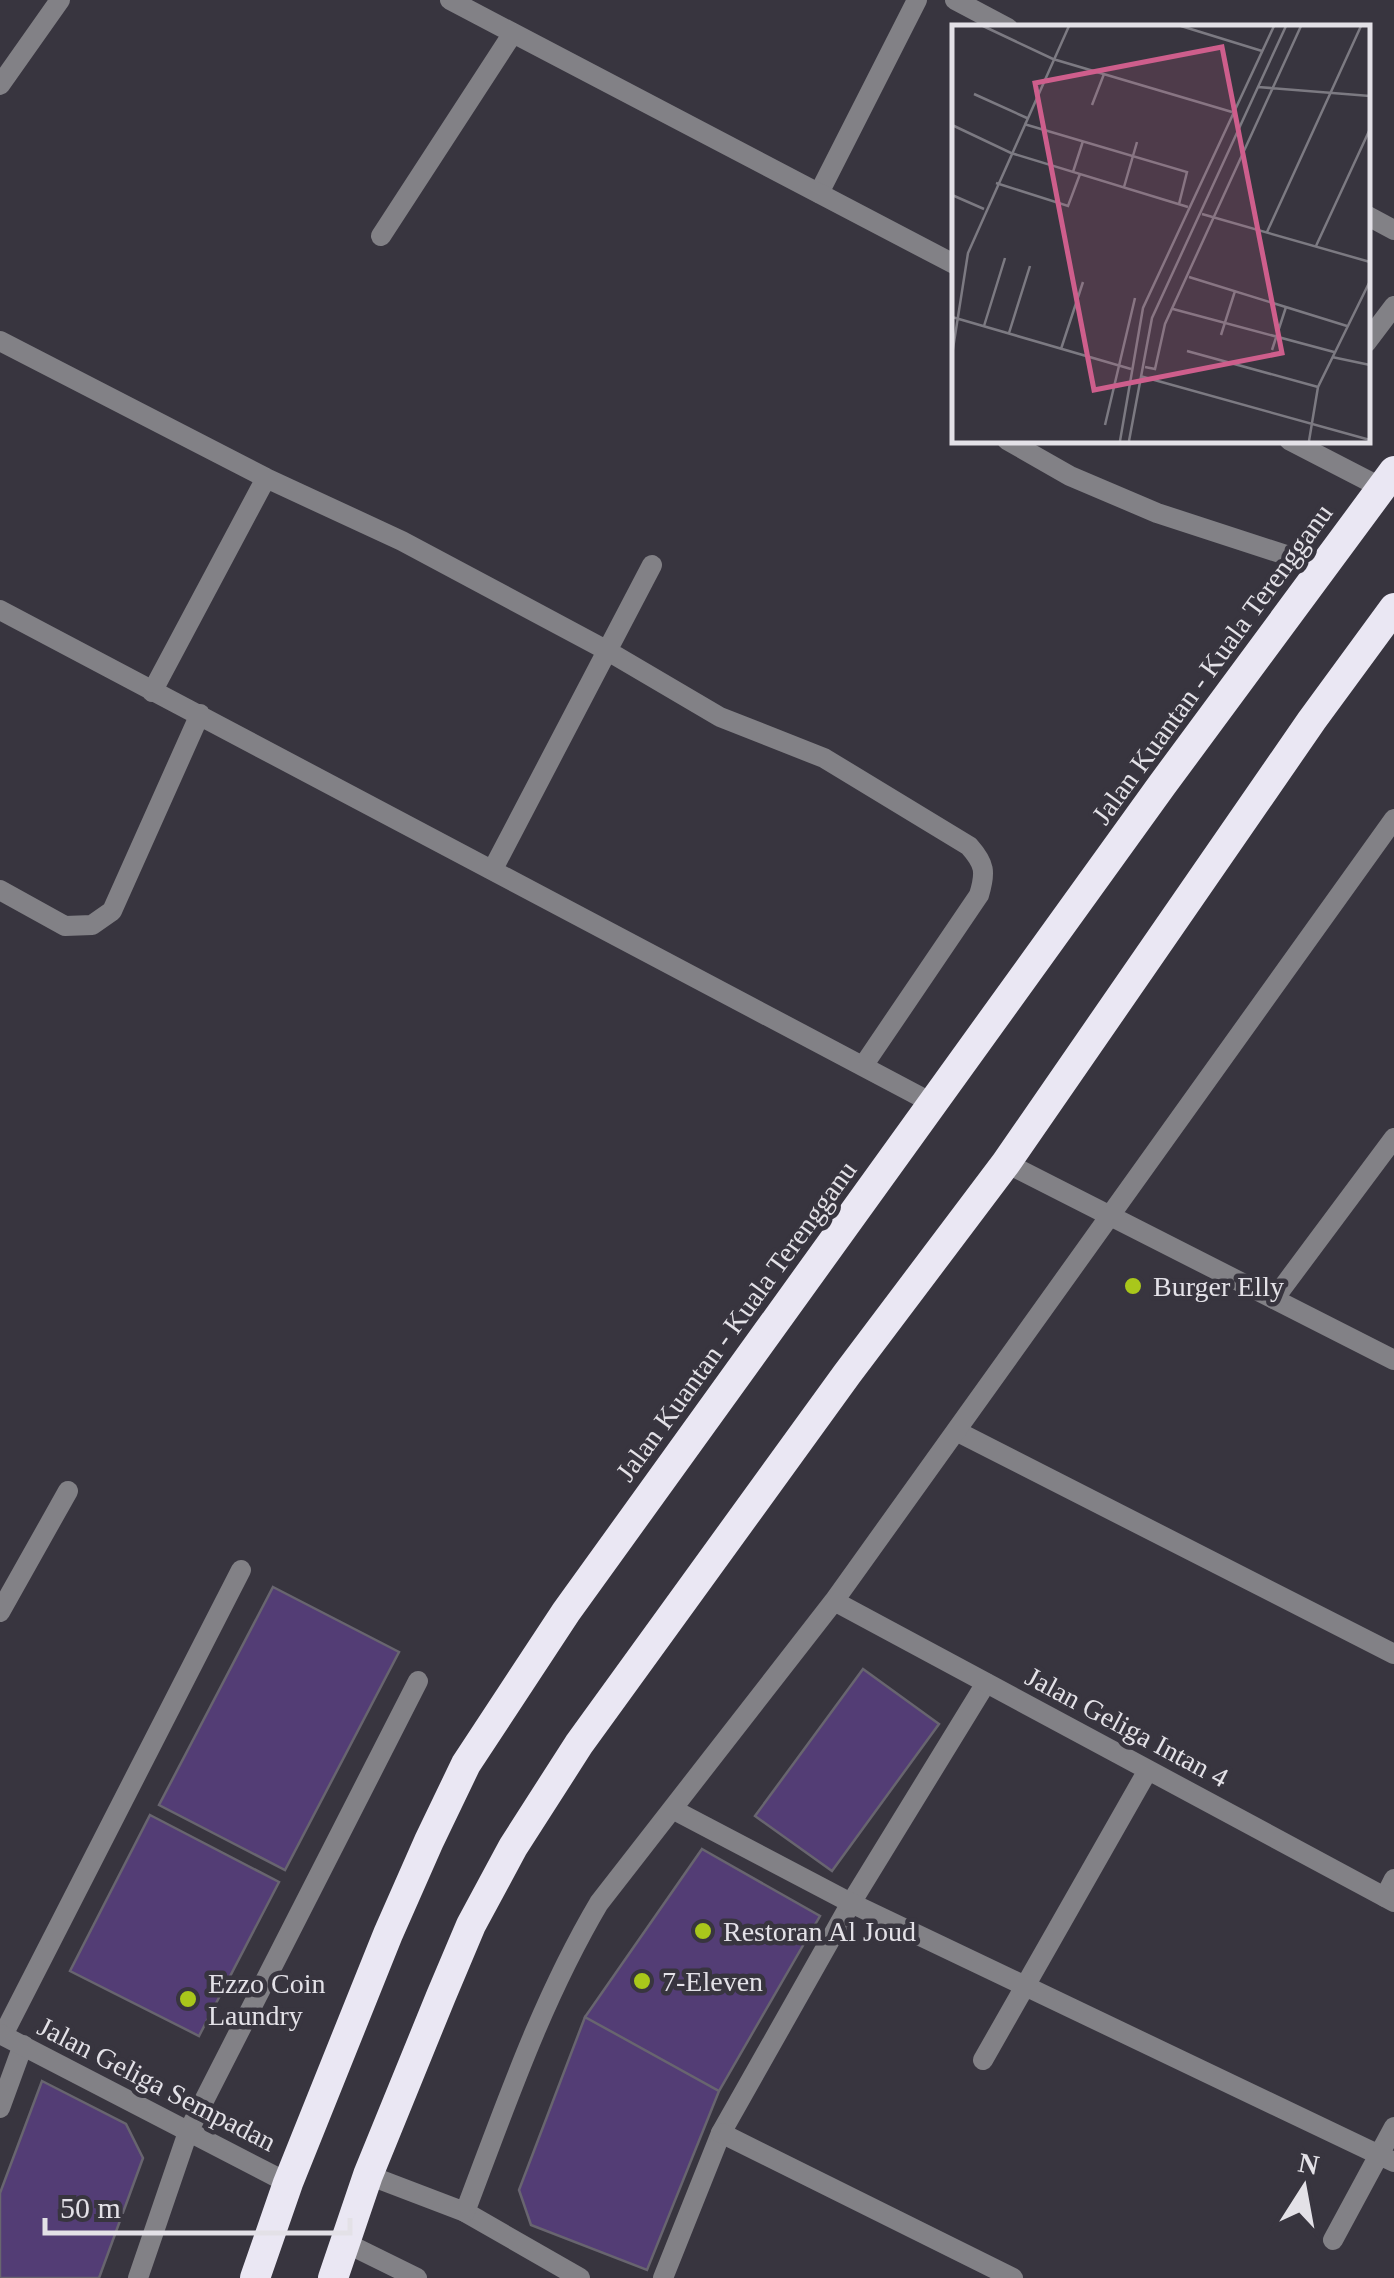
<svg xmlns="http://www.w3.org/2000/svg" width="1394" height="2278" font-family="'Times New Roman',serif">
<rect width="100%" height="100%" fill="#38353f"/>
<path fill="#533d75" stroke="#68656f" stroke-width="2.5" d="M273,1587L399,1652L285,1870L159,1805Z
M863,1669L939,1724L832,1871L755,1816Z
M150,1815L279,1882L199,2036L70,1971Z
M702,1849L820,1916L719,2091L585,2017Z
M585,2017L719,2091L647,2270L531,2225L519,2190Z
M42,2081L126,2124L143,2158L99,2278H0V2193Z"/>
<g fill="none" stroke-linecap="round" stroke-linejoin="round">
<path stroke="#828186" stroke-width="20" d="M955,0L1008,28
M819,193L917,0
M1366,215L1394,230
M1366,343L1394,306
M1007,440L1070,476L1157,513L1323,567
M1274,1299L1394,1138
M958,1432L1394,1654
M1385,1897L1394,1879
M3,2035L241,1570
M0,2108L23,2045
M465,2212L580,2278
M663,2278L721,2133L851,1903L986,1683"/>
<path stroke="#828186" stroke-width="20" d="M450,0L954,264
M0,85L60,0
M381,236L513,33
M0,341L266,478L402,541L606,650L720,717L824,758L969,846C985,864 986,872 979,895L863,1066
M1289,440L1382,488
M0,610L934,1104
M152,692L266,478
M493,869L652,565
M0,890L65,926L92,925L112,911L200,714
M1006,1163L1394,1360
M834,1601L1394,1902
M0,1612L68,1491
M674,1810L851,1903L1394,2162
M0,2034L288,2183
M983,2060L1148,1770
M721,2133L1013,2278
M368,2175L465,2212C505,2107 541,2001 599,1903L834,1601L1394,819
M1333,2240L1394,2127
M346,2243L417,2278
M138,2278L188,2132L418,1681"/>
<path stroke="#eae7f3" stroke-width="30" d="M255,2278L288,2183L388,1934L429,1841L466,1764L566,1612L1162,785L1394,471
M333,2278L368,2175L441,1996L471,1925L513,1847L579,1744L847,1374L1006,1163L1312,720L1394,608"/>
</g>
<g fill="#a9c71b" stroke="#38353f" stroke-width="4">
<circle cx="1133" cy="1286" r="10"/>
<circle cx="703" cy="1931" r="10"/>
<circle cx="642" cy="1981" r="10"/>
<circle cx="188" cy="1999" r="10"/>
</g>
<g text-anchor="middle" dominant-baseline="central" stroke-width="9" stroke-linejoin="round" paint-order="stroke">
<g font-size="28" fill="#e3e1e7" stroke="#38353f">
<text transform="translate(1212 664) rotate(-54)">Jalan Kuantan - Kuala Terengganu</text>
<text transform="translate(736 1321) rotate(-54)">Jalan Kuantan - Kuala Terengganu</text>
<text transform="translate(1127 1727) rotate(28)">Jalan Geliga Intan 4</text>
<text transform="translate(157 2084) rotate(27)">Jalan Geliga Sempadan</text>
</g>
<g font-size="28" fill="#e3e1e7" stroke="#38353f" text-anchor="start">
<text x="1153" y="1286">Burger Elly</text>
<text x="723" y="1931">Restoran Al Joud</text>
<text x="662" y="1981">7-Eleven</text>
<text x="208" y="1983">Ezzo Coin<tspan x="208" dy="32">Laundry</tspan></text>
</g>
</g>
<g transform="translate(952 25)">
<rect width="418" height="418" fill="#38353f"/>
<path fill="none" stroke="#7c7a82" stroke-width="2.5" d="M31,1L101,34L280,87M229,1L310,26M306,62L418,71M22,69L75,93M140,80L152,49M72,99L235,147L227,179M0,100L59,128L236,182M121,147L131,116M44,158L116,181L128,149M172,162L185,117M0,170L32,184M250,189L418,237M315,207L409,1M364,221L418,104M237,252L395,301M221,284L382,327M0,292L179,344M32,301L53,233M57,308L78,241M269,310L283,266M109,324L131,257M320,325L334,282M235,326L366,362M0,330L16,228L117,1M380,332L418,340M193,342L203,344L213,299L349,1M188,351L418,415M153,400L183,273M168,416L191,283L322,1M177,416L200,293L334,1M357,416L366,362L418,256"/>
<path fill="#ce5e8c" fill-opacity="0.15" stroke="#ce5e8c" stroke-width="5" d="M270,22L330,328L142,365L83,58Z"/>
<rect width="418" height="418" fill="none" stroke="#e3e1e7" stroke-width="5"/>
</g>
<g transform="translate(1304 2188) rotate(11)" stroke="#38353f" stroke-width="8" paint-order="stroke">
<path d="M0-8L18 38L0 25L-18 38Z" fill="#e3e1e7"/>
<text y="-15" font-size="28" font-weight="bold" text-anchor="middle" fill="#e3e1e7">N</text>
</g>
<path d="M45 2218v15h305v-15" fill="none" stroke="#e3e1e7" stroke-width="5"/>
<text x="60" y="2218" font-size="30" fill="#e3e1e7" stroke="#38353f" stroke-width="8" paint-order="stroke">50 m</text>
</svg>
